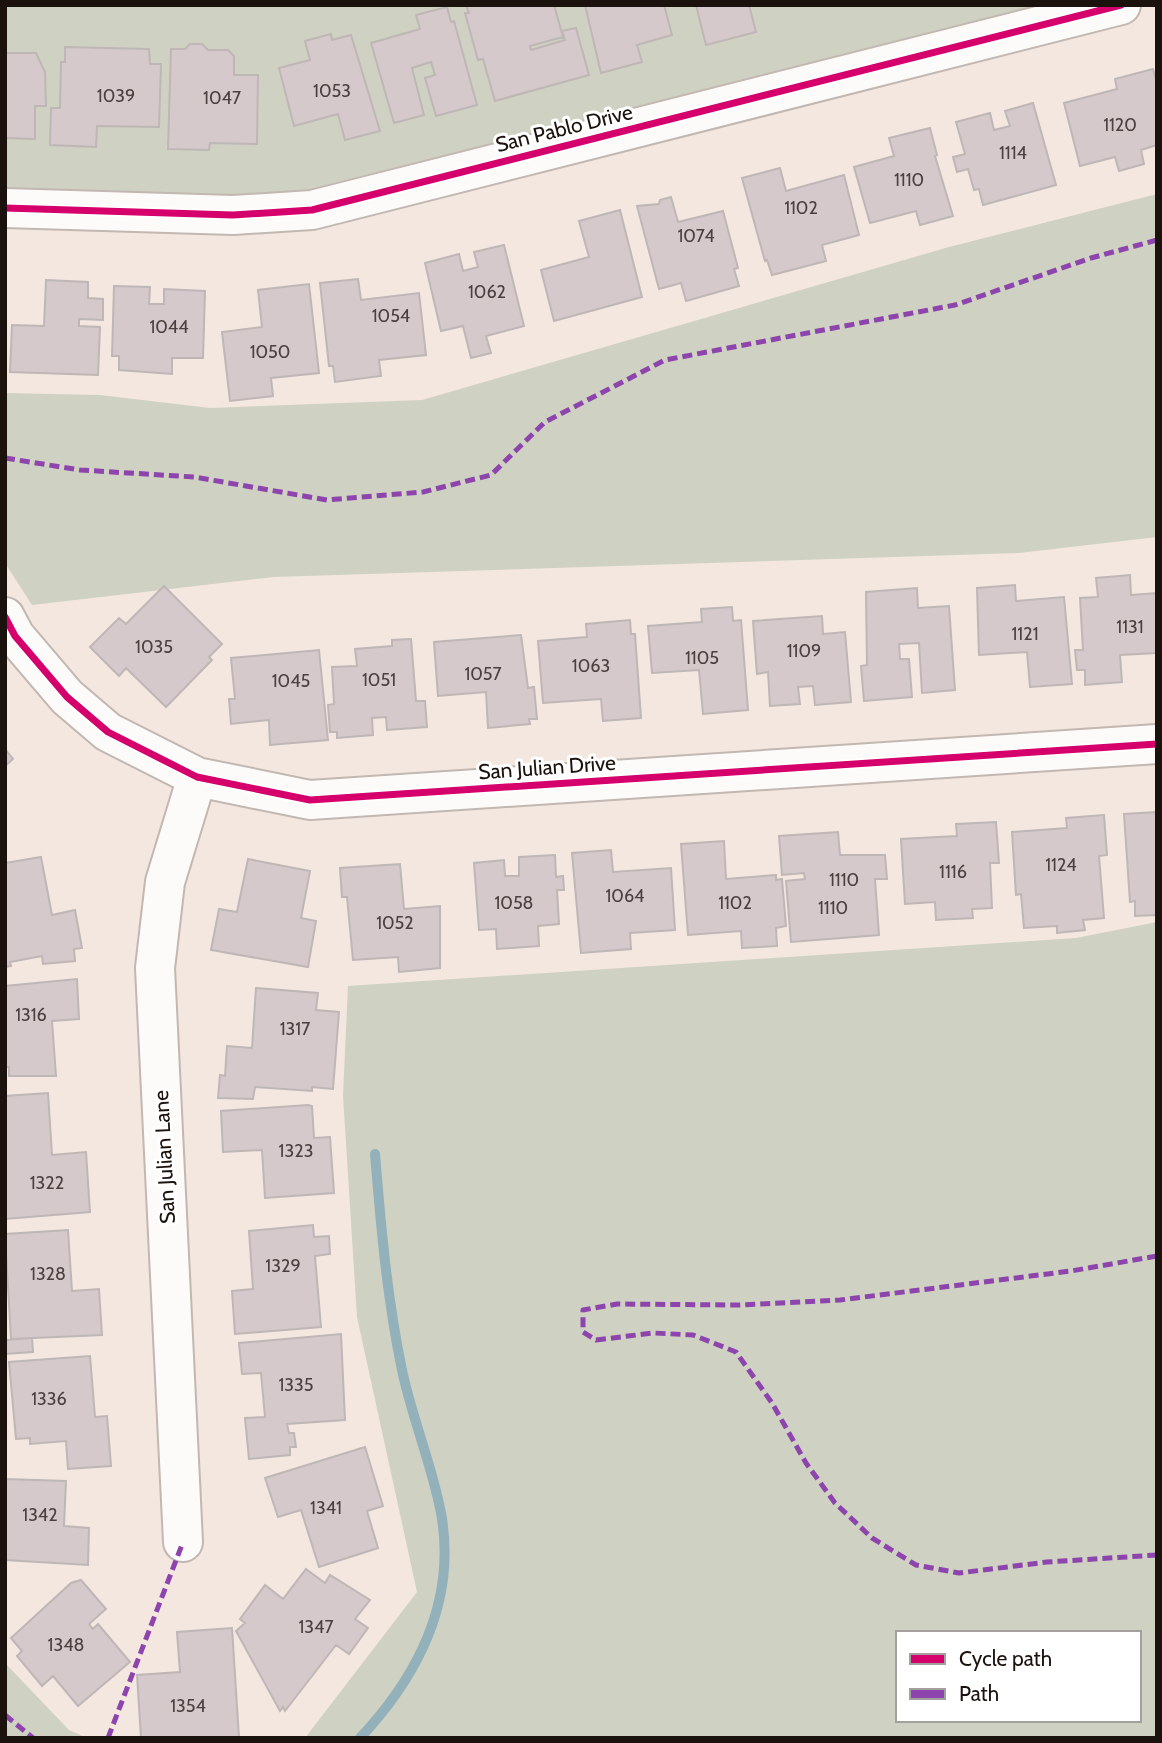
<svg xmlns="http://www.w3.org/2000/svg" width="1162" height="1743" font-family="Cabin,sans-serif">
<rect width="100%" height="100%" fill="#f3e7e0"/>
<path fill="#cfd2c2" fill-rule="evenodd" d="M5,5H1112L414,192L5,207Z
M1157,194V537L1019,553L274,577L32,605L5,563V393L100,395L210,408L422,400L949,247Z
M1157,922V1738H305L417,1592L357,1317L343,1096L348,986L1076,938ZM898,1633H1139V1720H898Z
M5,1663L69,1730L87,1738H5Z"/>
<g fill="none" stroke-linecap="round" stroke-linejoin="round">
<path stroke="#93b1bb" stroke-width="10" d="M360,1738C418,1676 457,1601 441,1513C432,1465 412,1418 402,1370C387,1298 381,1227 375,1154"/>
</g>
<path fill="#d5c9cc" stroke="#bfb6b6" stroke-width="2" d="M466,5H554L563,37L530,46L531,50L565,40L562,31L576,28L589,75L495,101L483,59L478,60L465,13H469Z
M585,5H664L672,35L637,45L642,62L601,73Z
M696,5H749L756,32L706,45Z
M447,7L451,22L454,21L477,105L436,116L425,78L435,75L431,62L412,68L424,115L394,123L371,43L420,29L416,15Z
M331,34L332,40L351,35L380,131L345,140L338,114L294,126L279,68L310,60L305,41Z
M190,44H202L208,50H228L234,56V75H258L257,144L210,143L209,150L168,149L171,49H185Z
M65,47L149,49L150,64H161L159,127L97,126L96,147L50,145L51,108H60L61,62H65Z
M5,53H36L45,72L46,106H35V139L5,138Z
M1153,69L1157,83V145L1141,150L1144,164L1119,171L1115,157L1080,166L1064,103L1117,89L1115,79Z
M1033,103L1056,185L983,205L979,189L974,190L968,169L957,172L953,157L965,154L956,122L990,113L994,130L1010,126L1005,111Z
M930,128L937,155L935,156L953,216L920,225L916,211L870,223L854,167L894,156L889,138Z
M780,168L786,191L844,175L859,235L822,245L826,261L772,275L767,260L765,261L742,178Z
M671,197L678,222L723,211L738,268L734,269L739,286L686,301L681,283L659,289L637,206L659,204L660,200Z
M620,210L642,297L554,321L541,270L589,257L579,221Z
M504,245L524,326L486,336L491,353L471,358L463,326L441,331L425,263L459,254L463,271L478,267L474,252Z
M358,279L361,300L419,293L426,355L379,360L381,376L335,382L333,366H329L320,283Z
M46,280L88,282V298L103,299V320L79,319V326L100,327L98,375L10,372L12,325L44,326Z
M309,284L319,373L271,378L273,396L230,401L222,332L262,327L258,290Z
M114,286L150,287L149,304H164V289L205,291L203,358H172V374L119,370V356H112Z
M1130,575L1131,595L1157,593V653L1120,655L1122,682L1085,685V670H1077L1075,650H1083L1080,598L1098,597L1096,578Z
M1015,585L1016,601L1064,597L1072,684L1030,687L1027,652L979,655L977,588Z
M164,586L222,644L209,657L212,660L166,707L126,668L119,676L90,647L119,618L126,624Z
M917,588L918,608L949,606L955,690L922,693L919,643L899,644L900,659H909L912,697L864,701L861,666L867,665L866,592Z
M732,607L733,621L741,620L748,710L703,714L699,670L652,673L648,626L702,622L701,609Z
M822,616L823,634L845,632L851,702L815,705L813,686L798,687L800,704L770,706L768,672L757,674L753,621Z
M630,620L631,634H635L641,718L603,721L601,699L543,703L538,641L587,637L586,624Z
M521,635L528,688L534,687L537,719H529L530,724L488,728L486,692L438,696L434,642Z
M411,639L416,701H425L427,727L387,730L386,717L372,718L373,735L337,738V732H330L328,705L334,704L332,667L357,666L355,649L392,646V640Z
M319,650L328,740L270,745L269,720L231,724L229,699H235L231,658Z
M5,749L13,759L5,766Z
M1157,812V915L1135,916V901L1130,902L1124,814Z
M1104,815L1107,855L1099,856L1104,918L1083,920L1085,930L1057,933V926L1024,928L1021,894L1016,895L1012,832L1067,828L1066,818Z
M996,822L999,863H990L992,908L972,909L973,918L936,920L935,902L905,904L901,839L957,836L956,824Z
M838,832L840,855H885L887,879H875L879,935L791,942L786,881L805,879L804,873L782,875L779,836Z
M724,841L726,879L776,875V880L782,879L786,926L776,928L777,946L742,948L741,931L688,935L681,844Z
M611,850L613,872L671,868L675,930L630,933L631,949L581,953L572,853Z
M555,855L556,877L563,876L564,890H557L559,924L538,926L539,946L497,949L496,929L479,930L474,863L504,860L505,876H519V857Z
M41,857L52,915L75,910L82,948L74,949L75,961L43,964L42,956L10,962L11,966L5,967V863Z
M248,859L310,871L301,918L316,921L308,967L211,950L219,909L237,912Z
M400,864L404,909L440,906V968L399,972L398,957L353,960L347,897H342L340,868Z
M77,979L79,1019L52,1021L56,1076H9V1067H5V986Z
M256,988L318,993L316,1010L339,1012L333,1089L312,1087V1091L255,1087L253,1099L218,1098L220,1075L225,1076L227,1046L252,1048Z
M48,1093L52,1155L86,1152L90,1212L5,1219V1096Z
M308,1105L312,1106L314,1138L330,1137L334,1193L265,1198L262,1150L223,1152L221,1111Z
M313,1225L314,1237L329,1236L330,1254L315,1256L321,1327L235,1334L232,1291L253,1289L249,1231Z
M68,1230L72,1291L99,1289L102,1335L11,1339L5,1234Z
M341,1334L345,1420L287,1424L289,1433H294L296,1447H290V1455L249,1459L245,1418L265,1417L261,1373L242,1374L239,1343Z
M32,1338L33,1352L5,1354V1340Z
M90,1356L95,1417L107,1416L111,1466L68,1469L66,1441L30,1444V1438L16,1439L9,1362Z
M365,1447L383,1506L367,1511L378,1548L319,1567L301,1510L278,1517L265,1478Z
M5,1479L66,1481L64,1526L89,1528L88,1565L5,1560Z
M306,1569L325,1583L330,1575L370,1600L355,1619L368,1628L349,1654L336,1645L285,1711L283,1707L280,1711L236,1631L245,1623L240,1619L265,1585L283,1599Z
M81,1580L106,1609L89,1624L93,1629L98,1624L130,1662L78,1706L53,1676L42,1686L17,1656L22,1651L11,1638L71,1583Z
M232,1628L239,1738H141L137,1675L180,1672L177,1632Z"/>
<g fill="none" stroke-linecap="round" stroke-linejoin="round">
<g stroke="#c2b7b1" stroke-width="42">
<path id="minor" d="M5,208L233,215L312,210L1121,5
M5,617L15,636L67,697L108,732L197,777L310,800L1157,744
M183,1542L155,968L165,882L197,777"/>
</g>
<use href="#minor" stroke="#fdfbfa" stroke-width="38"/>
<path stroke="#8e44ad" stroke-width="5" stroke-dasharray="10 5" stroke-linecap="butt" d="M5,458L80,470L194,477L327,500L423,492L491,475L545,422L665,360L955,305L1091,258L1157,240
M1157,1256L1071,1271L840,1300L740,1305L617,1304L583,1310V1332L596,1340L653,1333L693,1335L736,1352L772,1403L806,1463L835,1503L872,1538L916,1565L959,1573L1047,1562L1157,1555
M5,1715L33,1738
M108,1738L183,1542"/>
<g stroke="#fff" stroke-width="11">
<path id="cycleway" d="M5,208L233,215L312,210L1121,5
M5,617L15,636L67,697L108,732L197,777L310,800L1157,744"/>
</g>
<use href="#cycleway" stroke="#d6006c" stroke-width="7"/>
</g>
<g text-anchor="middle" dominant-baseline="central" stroke-width="6" stroke-linejoin="round" paint-order="stroke">
<g font-size="18" fill="#4a403d">
<text x="332" y="91">1053</text>
<text x="116" y="96">1039</text>
<text x="222" y="98">1047</text>
<text x="1120" y="125">1120</text>
<text x="1013" y="153">1114</text>
<text x="909" y="180">1110</text>
<text x="801" y="208">1102</text>
<text x="696" y="236">1074</text>
<text x="487" y="292">1062</text>
<text x="391" y="316">1054</text>
<text x="169" y="327">1044</text>
<text x="270" y="352">1050</text>
<text x="1130" y="627">1131</text>
<text x="1025" y="634">1121</text>
<text x="154" y="647">1035</text>
<text x="804" y="651">1109</text>
<text x="702" y="658">1105</text>
<text x="591" y="666">1063</text>
<text x="483" y="674">1057</text>
<text x="379" y="680">1051</text>
<text x="291" y="681">1045</text>
<text x="1061" y="865">1124</text>
<text x="953" y="872">1116</text>
<text x="844" y="880">1110</text>
<text x="625" y="896">1064</text>
<text x="514" y="903">1058</text>
<text x="735" y="903">1102</text>
<text x="833" y="908">1110</text>
<text x="395" y="923">1052</text>
<text x="31" y="1015">1316</text>
<text x="295" y="1029">1317</text>
<text x="296" y="1151">1323</text>
<text x="47" y="1183">1322</text>
<text x="283" y="1266">1329</text>
<text x="48" y="1274">1328</text>
<text x="296" y="1385">1335</text>
<text x="49" y="1399">1336</text>
<text x="326" y="1508">1341</text>
<text x="40" y="1515">1342</text>
<text x="316" y="1627">1347</text>
<text x="66" y="1645">1348</text>
<text x="188" y="1706">1354</text>
</g>
<g font-size="21" fill="#1c120d" stroke="#fff">
<text transform="translate(564 128) rotate(-14)">San Pablo Drive</text>
<text transform="translate(547 767) rotate(-4)">San Julian Drive</text>
<text transform="translate(164 1157) rotate(-93)">San Julian Lane</text>
</g>
</g>
<rect width="1162" height="1743" fill="none" stroke="#1c120d" stroke-width="14"/>
<rect x="896" y="1631" width="245" height="91" fill="#ffffff" stroke="#a4a09e" stroke-width="2"/>
<rect x="910" y="1654" width="35" height="10" fill="#d6006c" stroke="#a4a09e" stroke-width="2"/>
<text x="959" y="1666" font-size="21" fill="#1c120d">Cycle path</text>
<rect x="910" y="1689" width="35" height="10" fill="#8e44ad" stroke="#a4a09e" stroke-width="2"/>
<text x="959" y="1701" font-size="21" fill="#1c120d">Path</text>
</svg>
